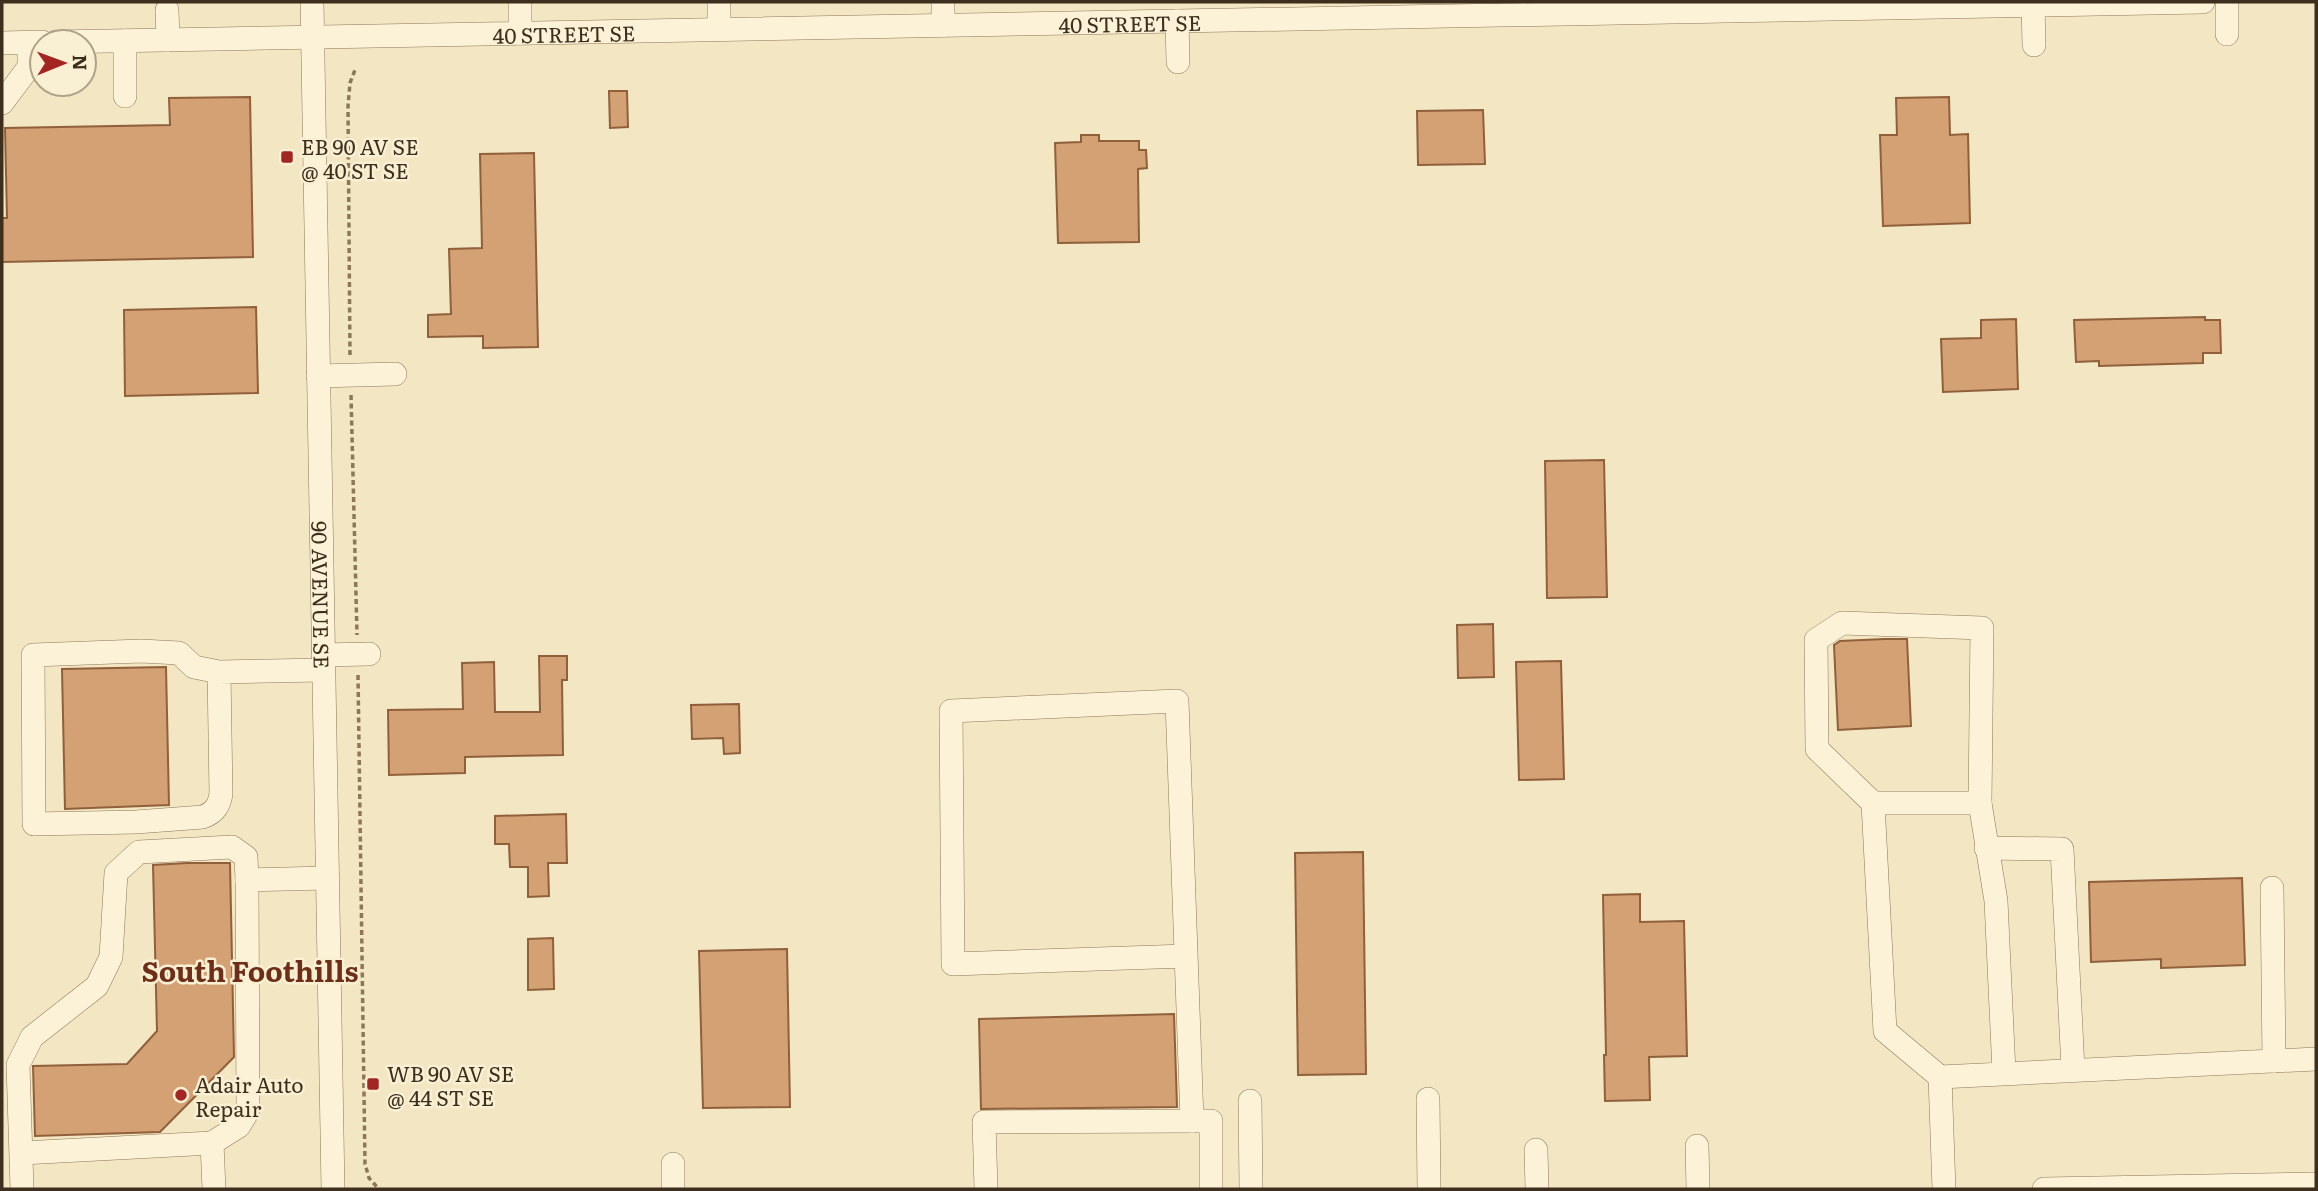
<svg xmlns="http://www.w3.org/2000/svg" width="2318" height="1191" font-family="Literata,serif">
<rect width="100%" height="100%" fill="#f2e6c3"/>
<path fill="#d4a175" stroke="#90603b" stroke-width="2" d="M609,91H627L628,127L610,128Z
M250,97L253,257L2,262V218H7L5,128L170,125L169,98Z
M1949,97L1950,135L1968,134L1970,223L1883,226L1880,135H1897L1896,98Z
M1483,110L1485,164L1418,165L1417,111Z
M1081,135H1099V141H1139V150H1146L1147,168L1138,169L1139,242L1058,243L1055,143L1081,142Z
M534,153L538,347L483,348V336L428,337V315L451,314L449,249L482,248L480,154Z
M256,307L258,393L125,396L124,310Z
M2205,317V320H2220L2221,353H2203V363L2099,366V361L2076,362L2074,320Z
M2016,319L2018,389L1943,392L1941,339L1981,338V320Z
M1604,460L1607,597L1547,598L1545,461Z
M1493,624L1494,677L1458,678L1457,625Z
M1885,639H1907L1911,726L1838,730L1834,645L1840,641Z
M539,656H567V680H562L563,755L465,757V773L389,775L388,710L463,709L462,663L494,662L495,712H540Z
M1561,661L1564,779L1519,780L1516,662Z
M166,667L169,805L65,809L62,669Z
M739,704L740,753L724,754L723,738L692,739L691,705Z
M566,814L567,863H548L549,896L528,897V867H510L509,844H495V816Z
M1363,852L1366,1074L1298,1075L1295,853Z
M187,863H230L234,1057L160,1132L35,1136L33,1066L127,1064L157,1031L153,865Z
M2242,878L2245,965L2161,968V959L2091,962L2089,882Z
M1640,894V922L1684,921L1687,1056L1649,1057L1650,1100L1605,1101L1604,1055H1606L1603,895Z
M553,938L554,989L528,990V939Z
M787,949L790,1107L703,1108L699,951Z
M1174,1014L1177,1107L981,1109L979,1019Z"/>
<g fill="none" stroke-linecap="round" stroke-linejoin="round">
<g stroke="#8e7758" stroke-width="24">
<g id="minor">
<path id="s1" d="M312,2L333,1189"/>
<path d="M520,2V33"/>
<path d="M719,2V29"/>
<path d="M943,2V25"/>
<path d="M2033,5L2034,45"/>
<path d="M167,10L168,40"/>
<path d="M1177,21L1178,62"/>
<path d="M2227,34V2"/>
<path d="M125,41V96"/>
<path id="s2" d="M56,42L2203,2"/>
<path d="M2,43L42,42"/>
<path d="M2,103L29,67V43"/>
<path d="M318,376L395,374"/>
<path d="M323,655L369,654"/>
<path d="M219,672L221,794C219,806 215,812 203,817L136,822L34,824L33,655L141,651L179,653L194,667L219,672L323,670"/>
<path d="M1873,803H1980"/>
<path d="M1986,848L2062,849L2073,1069"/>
<path d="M2272,888L2274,1061"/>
<path d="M1186,956L953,964L951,711L1177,701L1192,1121"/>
<path d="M2004,1072L1996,901L1980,803L1982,628L1842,623L1816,640L1817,749L1873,803L1885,1031L1940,1077L2316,1059"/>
<path d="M1940,1077L1944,1189"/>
<path d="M1428,1099L1429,1189"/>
<path d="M1250,1101L1251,1189"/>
<path d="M1697,1146L1698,1189"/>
<path d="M1536,1150L1537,1189"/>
<path d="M22,1153L212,1143"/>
<path d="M673,1164V1189"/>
<path d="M22,1189L18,1065L32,1037L97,986L111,957L116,873L139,852L232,847L246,857L247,880"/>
<path d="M214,1189L212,1143L239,1126L248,1111L247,880L327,878"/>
<path d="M986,1189L984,1122L1192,1121H1211V1189"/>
<path d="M2044,1189L2316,1184"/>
</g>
</g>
<path stroke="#8e7758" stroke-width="3.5" stroke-dasharray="5 3.5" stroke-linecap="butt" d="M350,355L348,106L350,83L355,70
M351,395L357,635
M358,675L365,1164L369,1178L377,1187"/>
<use href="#minor" stroke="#fcf2d7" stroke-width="23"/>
</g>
<g fill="#a32622" stroke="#f9f0d3" stroke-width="2.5">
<rect x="280" y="150" width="14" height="14" rx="3.5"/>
<rect x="366" y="1077" width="14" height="14" rx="3.5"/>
<circle cx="181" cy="1095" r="7"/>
</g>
<g text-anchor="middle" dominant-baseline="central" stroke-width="5" stroke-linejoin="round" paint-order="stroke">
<g font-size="21" fill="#3d2e1d" stroke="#f9f0d3">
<text stroke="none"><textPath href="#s2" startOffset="1074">40 STREET SE</textPath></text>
<text stroke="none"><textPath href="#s2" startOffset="508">40 STREET SE</textPath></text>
<text stroke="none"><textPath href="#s1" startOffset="593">90 AVENUE SE</textPath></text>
</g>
<g font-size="21" fill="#3d2e1d" stroke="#f9f0d3" text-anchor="start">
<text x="301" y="145">EB 90 AV SE<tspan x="301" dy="24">@ 40 ST SE</tspan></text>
<text x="387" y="1072">WB 90 AV SE<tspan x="387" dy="24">@ 44 ST SE</tspan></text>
<text x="195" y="1083">Adair Auto<tspan x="195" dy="24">Repair</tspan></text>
</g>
<g font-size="28" font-weight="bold" fill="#6e2e18" stroke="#f9f0d3">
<text x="250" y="970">South Foothills</text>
</g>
</g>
<rect width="2318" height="1191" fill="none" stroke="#3d2e1d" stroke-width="7"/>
<g transform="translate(63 63) rotate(89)"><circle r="33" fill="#f9f0d3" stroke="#aea28a" stroke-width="2"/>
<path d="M0-5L12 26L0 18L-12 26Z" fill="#a32622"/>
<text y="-10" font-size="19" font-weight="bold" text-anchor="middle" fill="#3d2e1d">N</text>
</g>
</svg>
